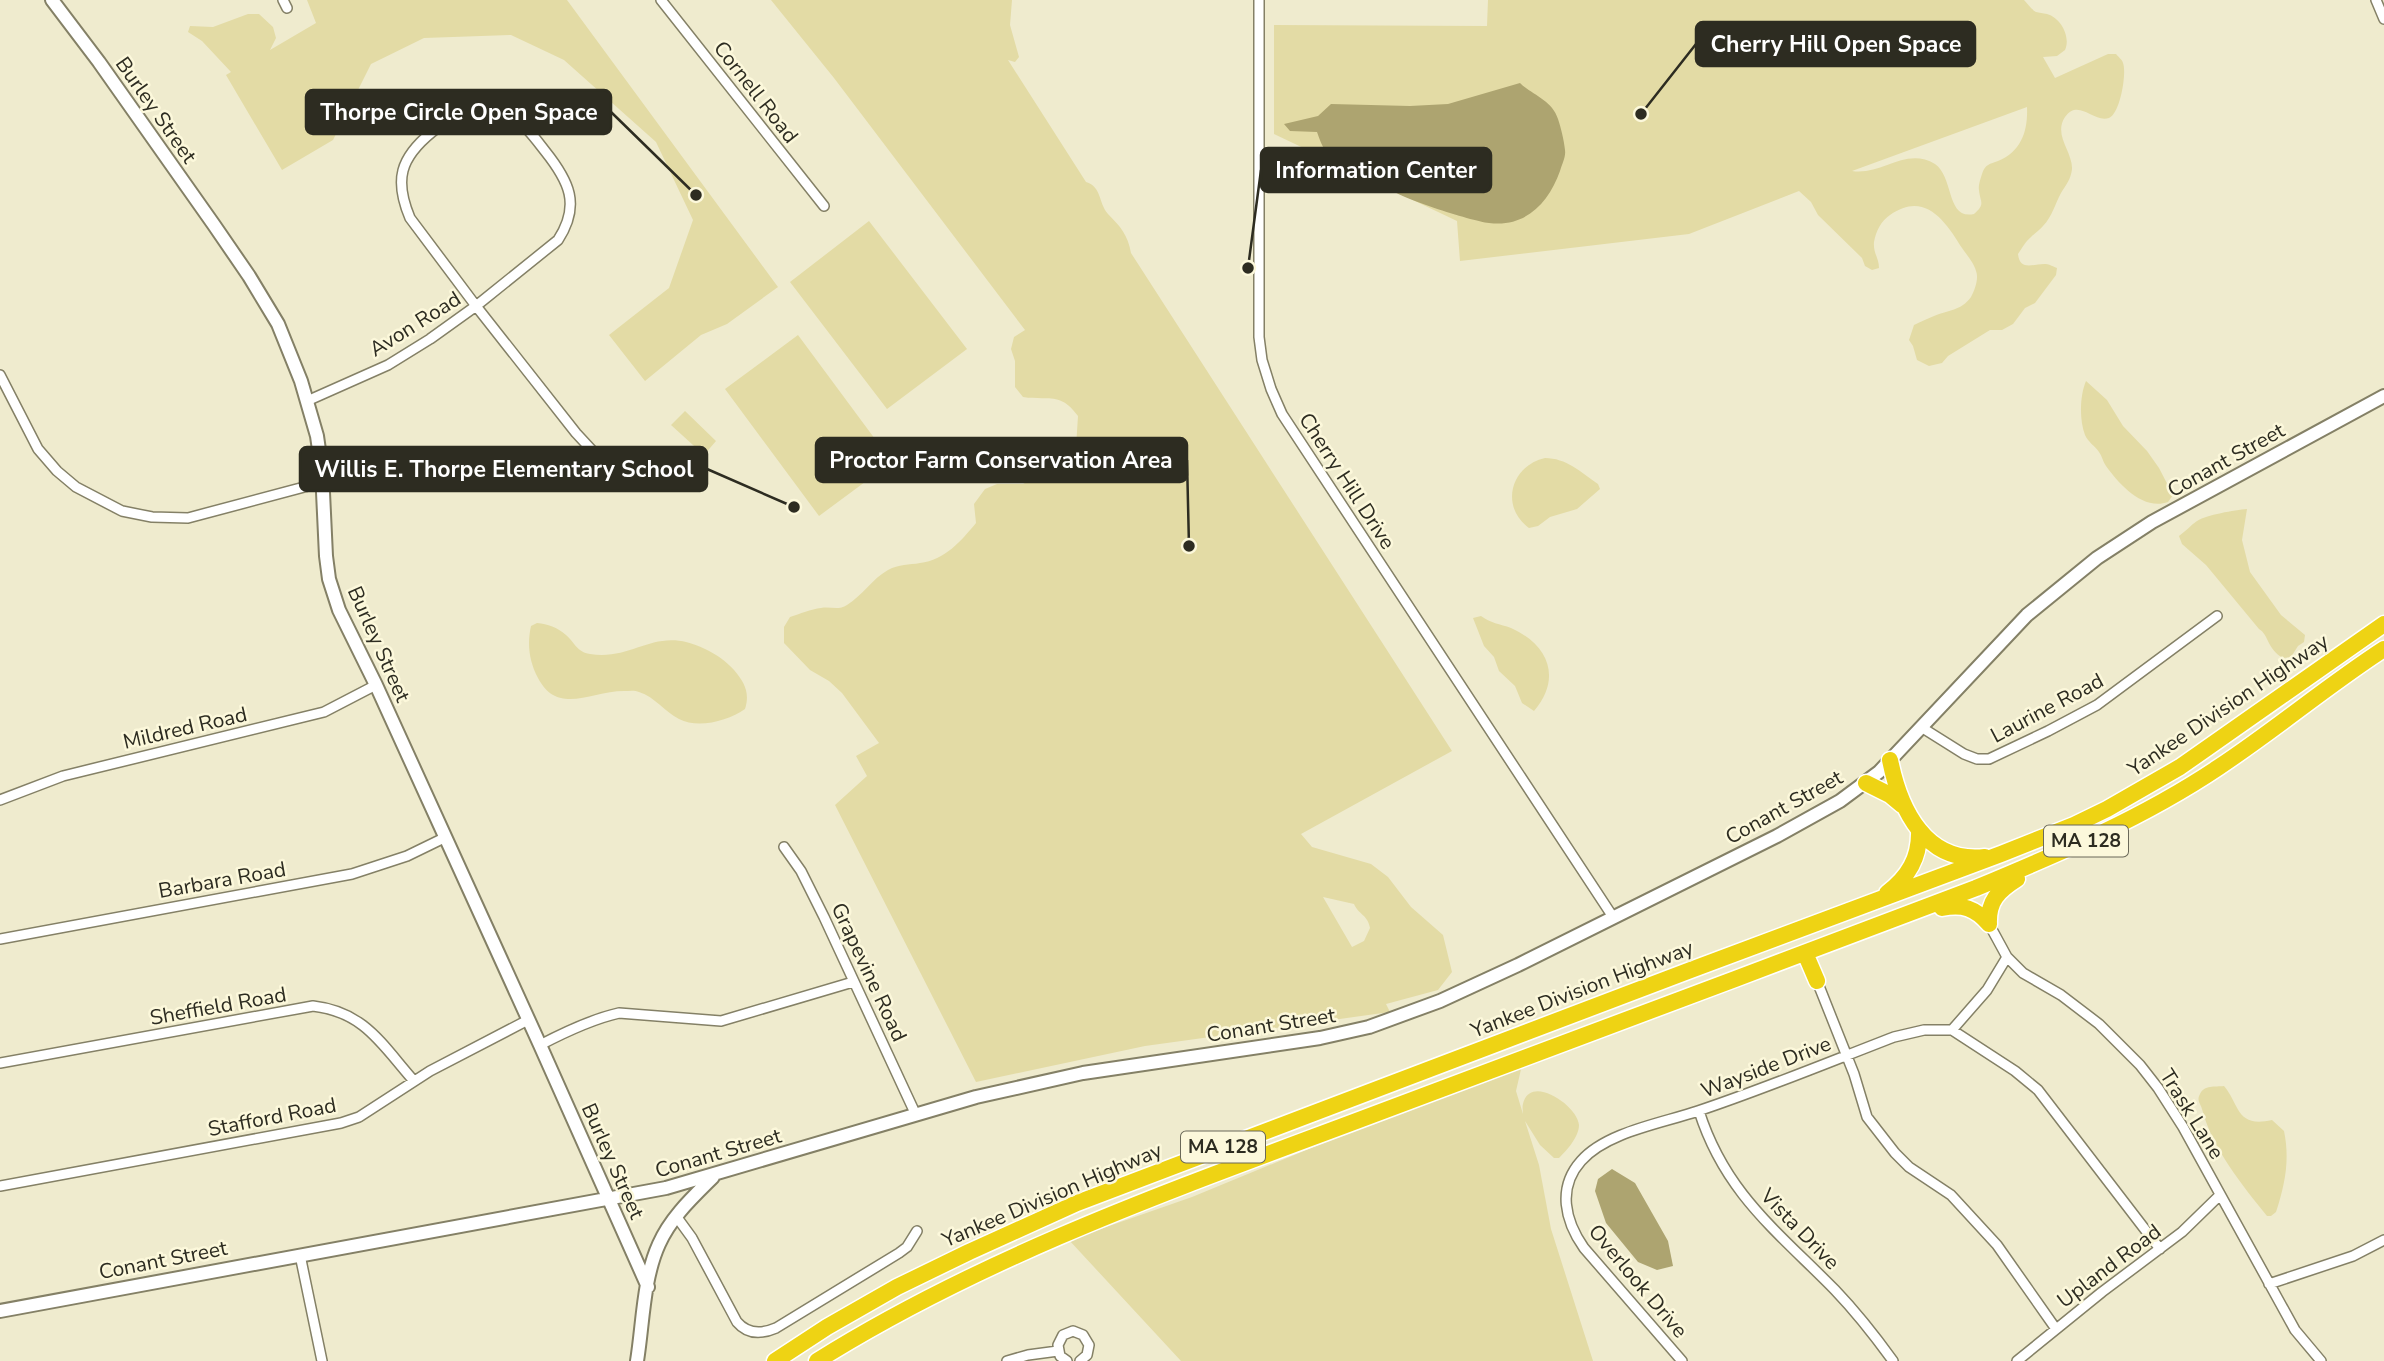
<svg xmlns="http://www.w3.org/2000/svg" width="2384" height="1361" font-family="'Nunito Sans',sans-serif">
<rect width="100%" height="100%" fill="#efebce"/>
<path fill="#e3dba5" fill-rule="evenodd" d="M307,0H567L778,287L727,324L701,335L645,381L609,335L669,288L693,220L656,142L564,60L511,35L424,38L371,64L333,140L282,170L226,75L231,72L202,41L188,32L190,26L213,27L248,14H259L273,27L276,38L270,50L316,23Z
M771,0H1012L1010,25L1019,57L1015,62L1008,60L1086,182C1102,187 1098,202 1108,214C1120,226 1128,235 1131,253L1452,751L1301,834L1312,847L1371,864L1388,877L1411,907L1443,935L1452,972L1438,990L1386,1004L1390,1012L1145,1046L976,1082L835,805L867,776L856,756L879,743L842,693L829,681L810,670L784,643V627L790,617C800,614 811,609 821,608C830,606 838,611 847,605C863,595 872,579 888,570C899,564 909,565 920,563C945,560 961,541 976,523L974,504L985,489L997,484H1023L1034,478L1047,479L1064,470L1076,447L1078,416C1060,391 1048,401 1023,397L1015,387V361L1011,349L1014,337L1025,330L834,78ZM1323,897L1354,904C1358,914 1368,915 1370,928L1364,941L1352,947Z
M1488,0H2024C2028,4 2031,9 2036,12C2039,13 2043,13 2047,14C2061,18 2071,37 2065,50L2057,56L2043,57L2055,78L2108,54H2116C2118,57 2122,59 2123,63C2127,73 2120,114 2109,118C2093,123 2079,98 2065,117C2053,135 2073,152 2072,169C2071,179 2066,185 2061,193C2055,204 2052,217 2043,226C2040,230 2035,233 2031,237C2026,241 2022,248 2018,254C2020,272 2034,263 2046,264C2049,264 2054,267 2057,268L2056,275L2035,303L2025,308L2013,324L2002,330H1990L1948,356L1942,363L1929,366L1917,360L1913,346L1909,340L1914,325C1920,322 1927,319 1934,316C1948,310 1961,311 1971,297C1975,290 1979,278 1976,271C1974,263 1966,254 1962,248C1946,222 1925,190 1890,215C1881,221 1876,231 1874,242C1873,253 1879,258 1879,268L1872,270L1865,266L1862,258L1818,215L1811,202L1799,191L1689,234L1460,261L1457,221L1274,134V25L1487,26ZM2027,107C2028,130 2022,151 1998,161C1990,164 1985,164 1982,174C1981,177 1978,186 1979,190C1980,202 1986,204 1974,214C1946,220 1954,177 1935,164C1906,146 1881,176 1852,171Z
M869,221L967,349L887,409L790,282Z
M798,335L892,462L819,516L725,389Z
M2086,381L2107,400L2123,426L2147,451L2159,468L2173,495L2168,502C2143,511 2119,484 2106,466C2103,462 2102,456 2099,452C2095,446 2088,442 2085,435C2079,419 2080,395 2086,381Z
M685,411L716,441L704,455L671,425Z
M1545,458C1566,458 1581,472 1598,484L1600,489L1577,509L1550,517L1538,526L1529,528C1500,507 1510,466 1545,458Z
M2247,509L2242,540L2250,572L2281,615L2305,635L2304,642L2298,646L2291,657L2283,658C2267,649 2269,635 2259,629L2206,565L2182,544L2179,536C2186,531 2191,525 2197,521C2206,515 2235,510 2247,509Z
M1481,616C1490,623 1500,624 1511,628C1549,645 1562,678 1534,711L1522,703L1515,686L1499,671L1494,657L1484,646L1473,618Z
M537,623C548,624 557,627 566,635C575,643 577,652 590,654C636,661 655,624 705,649C716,654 726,661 734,670C745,683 750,693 745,709C728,721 698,729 679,719C665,712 655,697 639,692C635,690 629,691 624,691C591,691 558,716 538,678C529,661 527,644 531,626Z
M1522,1065L1516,1091L1523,1114C1523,1111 1522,1107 1523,1104C1530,1073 1578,1106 1579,1125C1579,1137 1567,1150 1559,1158H1554L1540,1145L1525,1121L1539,1165L1551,1229L1593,1361H1181L1069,1240L1192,1197L1345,1134Z
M2224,1086C2240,1105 2236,1128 2272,1120L2284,1131C2290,1160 2285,1184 2276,1212L2271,1216H2267C2242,1185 2212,1148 2202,1109C2201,1104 2196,1101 2200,1094C2204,1085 2215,1087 2224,1086Z"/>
<path fill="#ada470" d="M1520,83C1532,95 1552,100 1558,119C1561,128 1564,140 1565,150C1566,157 1562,164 1560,171C1549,202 1526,228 1489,223C1472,221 1394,197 1384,185C1378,179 1377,170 1369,164C1341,145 1333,179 1317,132L1290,131L1284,124L1318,116L1331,104L1410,106L1448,104Z
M1612,1169L1635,1183L1668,1241L1673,1266L1657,1270L1638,1262L1606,1223L1595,1191L1598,1179Z"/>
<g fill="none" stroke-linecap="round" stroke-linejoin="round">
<g stroke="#848066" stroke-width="12">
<path id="minor" d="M283,0L287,8
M661,0L824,206
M1259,0V337L1262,360L1271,389L1282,414L1613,917
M2376,0L2384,19
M480,108C516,111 524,124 545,151C569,181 581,205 558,240L476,306L410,218C394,180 400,158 432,132C447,120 461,111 480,108Z
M0,375L38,449L57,471L76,487L122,511L152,517L188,518L323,482
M307,401L388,365L430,339L476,306L576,433L601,460
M1921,727L1964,754L1977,759H1989L2048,731L2097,705L2217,616
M0,800L63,776L324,712L376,685
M784,847L801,871L824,917L916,1115
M1989,924L2007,957L2023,973L2061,995L2099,1024L2140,1065L2158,1088L2183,1127L2295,1330L2321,1361
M0,939L352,874L407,856L444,838
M1817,981L1854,1074L1867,1117L1895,1153L1909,1167L1951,1195L1997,1245L2056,1329
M1952,1030L2015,1071L2038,1090L2160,1249
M540,1045C565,1032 592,1019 619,1013L721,1021L853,982
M0,1063L313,1006C365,1012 382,1045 414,1081
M1699,1111C1725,1193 1777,1231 1835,1290C1856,1312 1875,1336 1893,1361
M0,1186L341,1123L359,1117L430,1071L528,1020
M676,1216L692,1238L737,1322C748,1335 762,1334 776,1328L899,1253L907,1247L917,1231
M300,1255L322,1361
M2269,1284L2353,1256L2384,1240
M1007,1361L1028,1355L1058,1351
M1067,1361L1060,1356L1058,1345L1063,1335L1073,1331L1083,1335L1089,1345L1087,1355L1080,1361
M1682,1361L1584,1248C1565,1221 1557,1188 1581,1161C1606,1132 1663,1123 1698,1111C1764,1089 1829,1062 1894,1037L1924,1030H1952L1987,990L2007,957
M2017,1361L2102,1292L2182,1232L2220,1195"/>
</g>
<g stroke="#848066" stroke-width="16">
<path id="secondary" d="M52,0L99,62L214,225L249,276L278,324L301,381L317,436L322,471L326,556L329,579L339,610L376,685L540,1045L648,1287
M0,1311L666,1188L976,1097L1083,1073L1320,1038L1369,1027L1440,1001L1518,965L1777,836L1840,801L1879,772L2027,615L2097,558L2152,522L2384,396
M637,1361C643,1324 643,1279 659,1244C671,1217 693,1197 713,1177"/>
</g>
<g stroke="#fff" stroke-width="19">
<path id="motorway" d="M1890,760C1900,810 1926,864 1985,857
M1866,783L1890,795L1902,805
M1887,893C1908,877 1920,858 1919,830
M1942,908C1963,904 1975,908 1989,924
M1989,924C1988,901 1998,891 2017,879
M1805,953L1817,981
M775,1361L827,1327L897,1287L969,1252L1077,1203L1688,971L2001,854L2074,825L2107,809L2180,767L2384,624
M817,1361C983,1257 1169,1191 1351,1123C1559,1045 1768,967 1976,888C2060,853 2143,818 2219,767C2275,730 2327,686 2384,649"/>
</g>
<use href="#minor" stroke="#fff" stroke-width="9"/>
<use href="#secondary" stroke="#fff" stroke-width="12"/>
<use href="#motorway" stroke="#eed314" stroke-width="16"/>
</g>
<g text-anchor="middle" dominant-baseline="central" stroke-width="5" stroke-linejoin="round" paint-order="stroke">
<g fill="#fcf8db" stroke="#6b6959" stroke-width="2">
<rect x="2044" y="825.5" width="84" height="31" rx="5"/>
<rect x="1181" y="1131.5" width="84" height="31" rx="5"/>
</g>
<g font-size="19" font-weight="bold" fill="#2d2c21">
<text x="2086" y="841">MA 128</text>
<text x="1223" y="1147">MA 128</text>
</g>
<g font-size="21" fill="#2d2c21" stroke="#fcf8db">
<text transform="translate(756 92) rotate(52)">Cornell Road</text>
<text transform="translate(156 110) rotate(55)">Burley Street</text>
<text transform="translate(415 324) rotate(-32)">Avon Road</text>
<text transform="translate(2226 460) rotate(-29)">Conant Street</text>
<text transform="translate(1347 481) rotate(57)">Cherry Hill Drive</text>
<text transform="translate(379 644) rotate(66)">Burley Street</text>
<text transform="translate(2228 705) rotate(-34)">Yankee Division Highway</text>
<text transform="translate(2047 708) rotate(-28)">Laurine Road</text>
<text transform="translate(185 728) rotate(-13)">Mildred Road</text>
<text transform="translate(1784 807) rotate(-29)">Conant Street</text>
<text transform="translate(222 880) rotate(-10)">Barbara Road</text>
<text transform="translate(869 972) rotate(65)">Grapevine Road</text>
<text transform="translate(1582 989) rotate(-21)">Yankee Division Highway</text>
<text transform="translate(218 1006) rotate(-10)">Sheffield Road</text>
<text transform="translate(1271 1025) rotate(-9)">Conant Street</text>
<text transform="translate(1766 1067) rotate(-21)">Wayside Drive</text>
<text transform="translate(2192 1114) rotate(58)">Trask Lane</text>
<text transform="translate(272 1117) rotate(-11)">Stafford Road</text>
<text transform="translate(718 1153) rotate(-16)">Conant Street</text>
<text transform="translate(613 1161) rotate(66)">Burley Street</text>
<text transform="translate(1052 1195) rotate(-23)">Yankee Division Highway</text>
<text transform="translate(1800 1229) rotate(46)">Vista Drive</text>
<text transform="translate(163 1260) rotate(-11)">Conant Street</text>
<text transform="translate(2109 1266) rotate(-37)">Upland Road</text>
<text transform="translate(1638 1281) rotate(50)">Overlook Drive</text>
</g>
</g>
<path fill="none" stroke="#2d2c21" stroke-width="2.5" d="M1641 114L1696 44M696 195L611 112M1248 268L1261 170M1189 546L1187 460M794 507L707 469"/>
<g fill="#2d2c21" stroke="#fcf8db" stroke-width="2.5">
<circle cx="1641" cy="114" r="7"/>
<circle cx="696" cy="195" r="7"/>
<circle cx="1248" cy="268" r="7"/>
<circle cx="1189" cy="546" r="7"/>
<circle cx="794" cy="507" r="7"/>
</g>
<g fill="#2d2c21" stroke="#2d2c21" stroke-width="2.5">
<rect x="1696" y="22" width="279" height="44" rx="7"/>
<rect x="306" y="90" width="305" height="44" rx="7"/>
<rect x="1261" y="148" width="230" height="44" rx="7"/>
<rect x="816" y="438" width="371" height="44" rx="7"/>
<rect x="300" y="447" width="407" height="44" rx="7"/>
</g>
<g font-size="23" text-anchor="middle" font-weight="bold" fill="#fff">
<text x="1836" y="52">Cherry Hill Open Space</text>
<text x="459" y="120">Thorpe Circle Open Space</text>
<text x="1376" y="178">Information Center</text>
<text x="1001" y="468">Proctor Farm Conservation Area</text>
<text x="504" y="477">Willis E. Thorpe Elementary School</text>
</g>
</svg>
